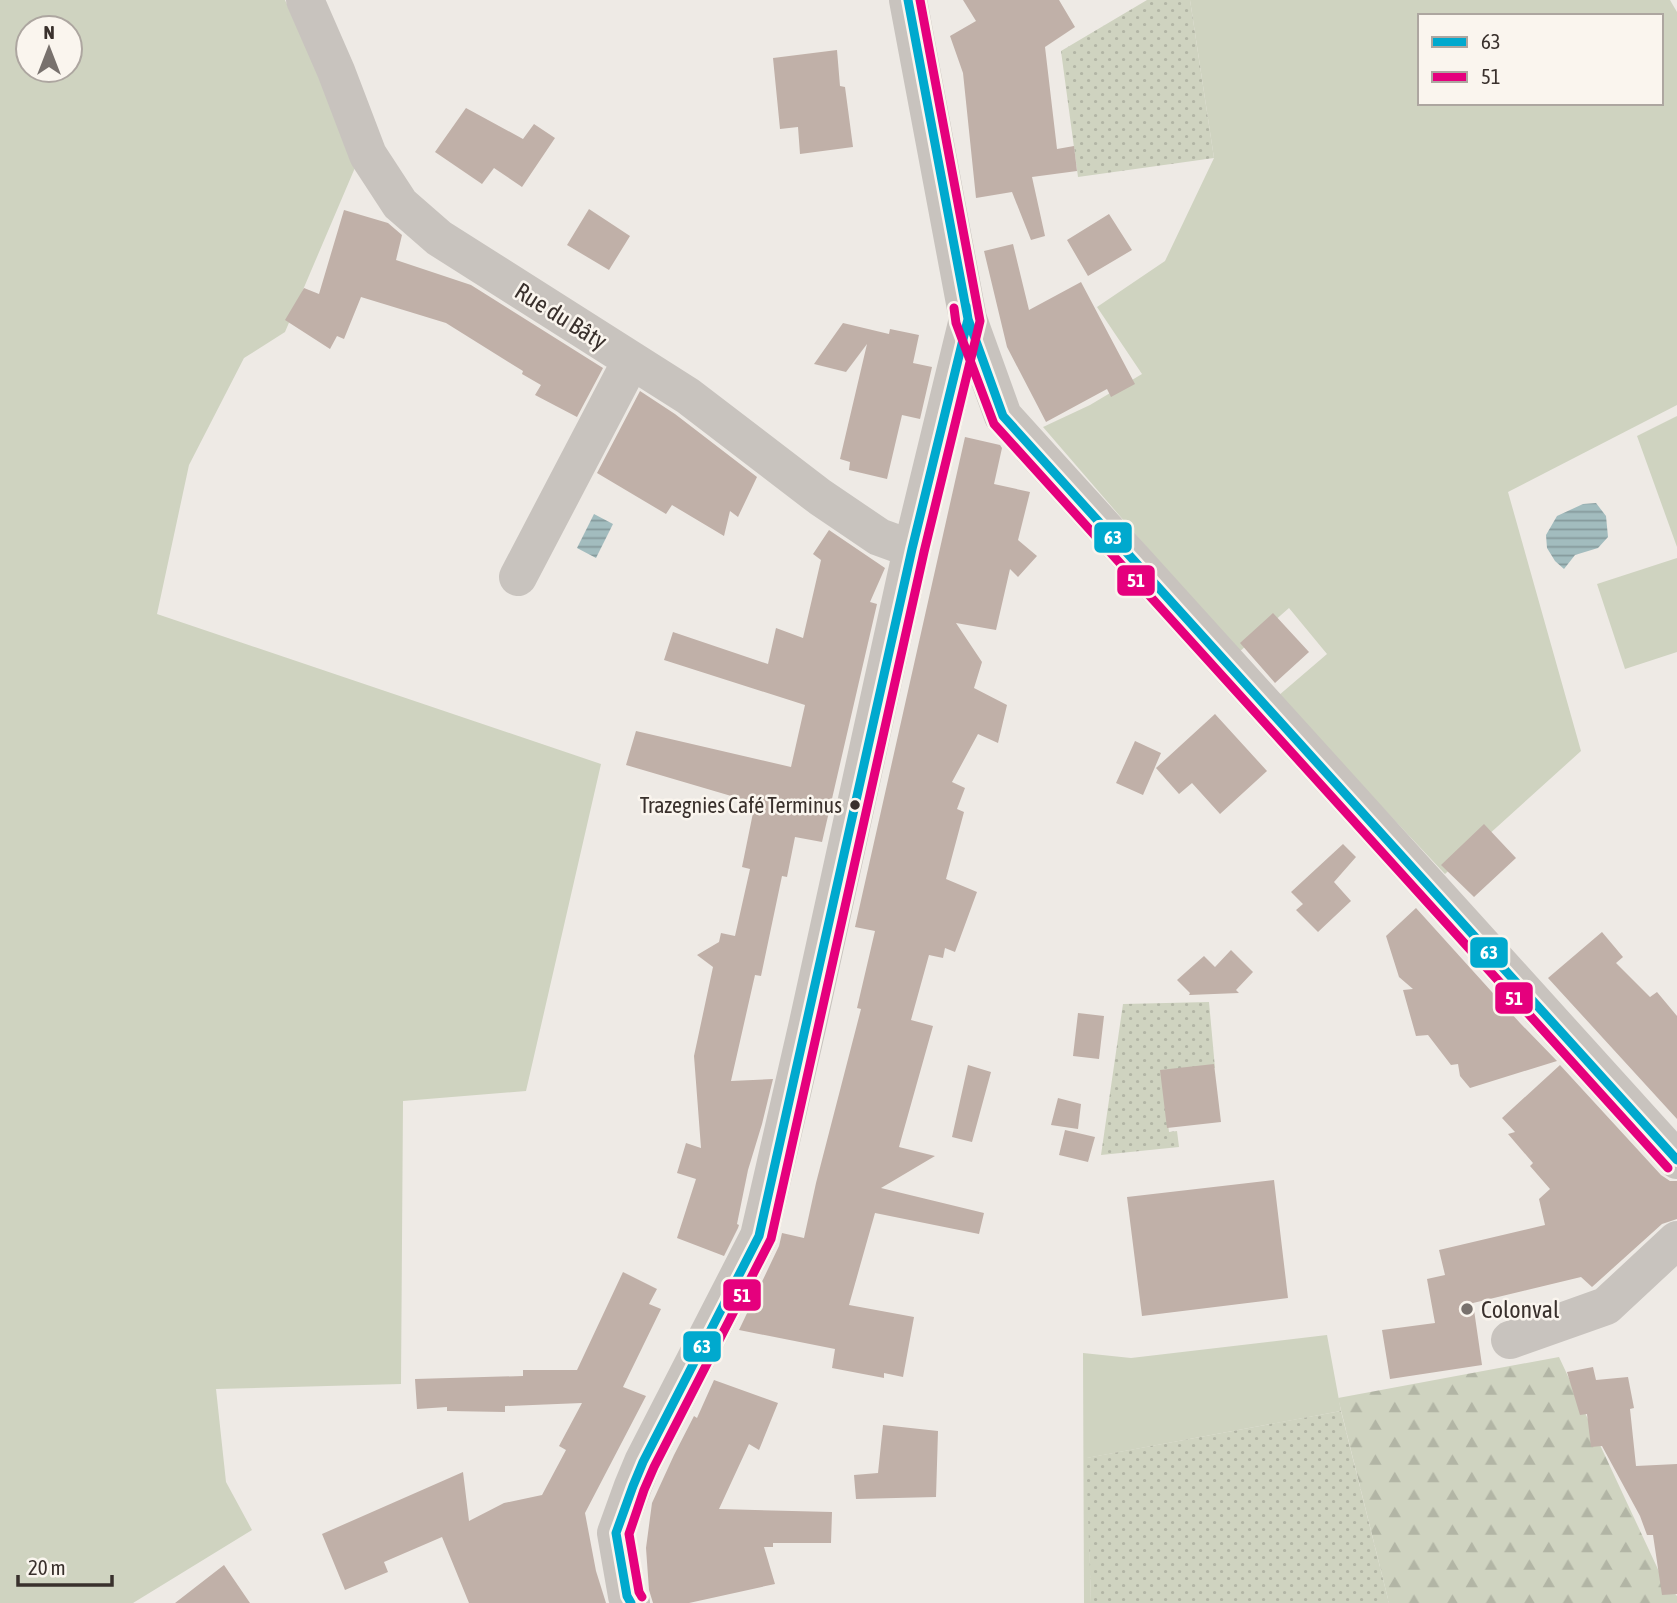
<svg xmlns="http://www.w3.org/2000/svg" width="1677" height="1603" font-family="'Asap Condensed',sans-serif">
<defs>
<pattern id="forest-firs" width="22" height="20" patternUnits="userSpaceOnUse" patternTransform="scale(1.75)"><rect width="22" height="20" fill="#cfd3c0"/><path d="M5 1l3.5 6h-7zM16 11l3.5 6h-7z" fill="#b2b5a5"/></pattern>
<pattern id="garden-dots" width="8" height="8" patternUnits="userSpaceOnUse" patternTransform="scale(1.75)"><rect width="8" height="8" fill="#cfd3c0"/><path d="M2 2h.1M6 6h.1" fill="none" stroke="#b2b5a5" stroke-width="1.8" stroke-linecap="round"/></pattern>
<pattern id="water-rules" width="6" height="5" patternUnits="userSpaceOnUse" patternTransform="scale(1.75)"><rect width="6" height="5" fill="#a2bcbe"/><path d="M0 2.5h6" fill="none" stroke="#85999b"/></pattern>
</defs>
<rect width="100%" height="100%" fill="#eeeae5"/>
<path fill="#cfd3c0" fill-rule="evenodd" d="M0,0H285L357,163L285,332L244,358L189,465L157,614L601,764L526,1091L403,1101L401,1384L216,1389L226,1482L252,1530L133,1603H0ZM28,28H70V70H28Z
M1190,0H1670L1677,12V405L1508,492L1581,751L1445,874L1278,696L1327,654L1289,608L1238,653L1043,427L1090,405L1142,374L1097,307L1165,261L1214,158ZM1420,16H1661V103H1420Z
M1677,416V547L1637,436Z
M1677,558V652L1625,669L1597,584Z
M1327,1335L1341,1411L1087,1458L1091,1603H1084L1083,1353L1131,1358Z"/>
<path fill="url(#forest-firs)" d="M1559,1357L1663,1580L1677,1596V1603H1389L1338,1398Z"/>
<path fill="url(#garden-dots)" d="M1147,0H1190L1214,158L1078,177L1061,51Z
M1209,1002L1215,1068L1162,1074L1169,1132L1177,1131L1179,1147L1101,1155L1123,1004Z
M1341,1411L1389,1603H1091L1086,1458Z"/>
<path fill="url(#water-rules)" d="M1596,503L1606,516L1608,537L1598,548L1575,555L1564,569L1555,561L1547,548L1546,535L1557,516L1583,504Z
M594,514L613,524L596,558L577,548Z"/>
<path fill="#c0b0a8" d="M963,0H1059L1075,27L1045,47L1057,149L1074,146L1077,171L1032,177L1045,236L1031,240L1012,192L976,198L963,73L950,36L976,21Z
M837,50L840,86L845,87L853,147L800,154L798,127L780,129L773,58Z
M466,108L523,139L534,124L555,138L522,187L494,168L482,184L435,152Z
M589,209L630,236L609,270L567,245Z
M344,210L388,223L402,235L396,260L471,285L603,368L577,417L535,395L541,385L522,374L523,371L446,323L361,297L344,339L337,336L330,349L285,320L304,288L319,294Z
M1109,214L1132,250L1088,276L1067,240Z
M1013,244L1029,310L1081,282L1135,384L1111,397L1107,389L1046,422L1007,347L984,251Z
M843,323L889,334L890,329L919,335L913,363L932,367L920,419L902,415L887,479L849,470L850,462L840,459L867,344L846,372L814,364Z
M640,391L675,414L757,477L738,517L730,511L724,536L672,505L666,514L597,473Z
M965,437L1000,445L1002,448L994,484L1030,492L1018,540L1037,556L1018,577L1010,569L996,630L956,623L982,662L974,688L1007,705L998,743L978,734L952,782L965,788L957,809L964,812L946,879L977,892L955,952L945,948L943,958L929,955L911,1020L933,1026L899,1147L935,1156L881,1188L984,1213L979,1234L875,1213L849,1305L914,1317L903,1377L884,1373V1378L832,1368L835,1349L739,1330L779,1246L782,1233L804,1238L816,1183L861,1009L857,1008L875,931L855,927Z
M829,530L885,568L870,602L877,604L822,842L795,837L787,877L782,876L761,976L755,975L731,1081L773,1079L762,1124L748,1170L737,1224L739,1225L738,1228L724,1256L677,1238L696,1179L677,1173L686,1143L701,1148L694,1056L713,967L697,955L719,942L721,933L735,936L750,869L742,867L755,803L626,765L636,731L791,767L805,705L664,660L673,632L768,664L776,628L803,638L821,560L813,554Z
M1273,613L1309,652L1275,683L1240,643Z
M1215,714L1267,771L1220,814L1192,783L1179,794L1156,768Z
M1135,741L1161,753L1143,795L1116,783Z
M1484,824L1516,858L1474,897L1441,865Z
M1343,844L1356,857L1334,882L1351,901L1318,932L1296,910L1303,904L1291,892Z
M1416,908L1520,1023L1557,1061L1470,1088L1460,1076L1458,1064L1451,1065L1428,1035L1416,1036L1403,990L1413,989L1399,977L1386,936Z
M1602,932L1623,957L1616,963L1650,997L1657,992L1677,1016V1119L1548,978Z
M1231,950L1253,972L1236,990L1239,993L1189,995L1190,993L1177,980L1204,956L1215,967Z
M1078,1013L1104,1016L1099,1059L1073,1056Z
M1214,1064L1221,1122L1167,1128L1160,1070Z
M968,1065L991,1072L972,1142L952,1137Z
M1560,1065L1661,1175L1670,1181H1677V1219L1662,1224L1592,1287L1581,1277L1473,1303L1482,1365L1390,1379L1382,1330L1435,1323L1427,1279L1445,1275L1439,1250L1545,1225L1539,1199L1550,1189L1530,1166L1533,1163L1508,1134L1515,1132L1502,1118Z
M1058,1098L1081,1104L1078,1129L1051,1125Z
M1065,1130L1095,1137L1088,1162L1059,1155Z
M1274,1180L1288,1298L1142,1316L1127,1197Z
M623,1272L657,1289L649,1304L661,1309L623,1387L646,1396L585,1513L596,1571L606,1603H469L442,1537L384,1562L388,1572L345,1590L322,1534L463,1472L469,1521L504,1503L542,1495L566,1450L559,1446L582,1403L505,1406V1412L447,1411V1407L417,1409L415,1379L523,1376V1370H577Z
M1593,1367L1596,1380L1628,1377L1634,1408L1630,1409L1636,1466L1677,1464V1594L1662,1595L1653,1535H1647L1640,1516L1602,1446L1591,1447L1587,1414L1580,1415L1567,1372Z
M714,1380L778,1403L759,1450L749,1444L719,1509L832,1512L831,1543H773V1547H764L775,1584L689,1603H653L649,1590L646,1548L652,1503L674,1455L694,1416L697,1418Z
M883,1425L938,1431L936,1497L856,1499L854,1475L878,1473Z
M224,1565L250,1603H175Z"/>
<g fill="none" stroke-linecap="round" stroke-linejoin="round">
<path stroke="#c8c3be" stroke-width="38" d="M305,0L336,71L368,155L400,204L439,238L688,396L820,497L879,537L912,549
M908,0L968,319L1003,416L1677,1160
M518,577L631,361
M1510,1340L1606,1306L1677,1240
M631,1603L627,1596L616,1533L633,1486L643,1462L759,1236L808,1023L912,549L968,319"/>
<g stroke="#faf5ee" stroke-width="14">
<path id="bus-1" d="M966,306L968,319L1003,416L1677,1160
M631,1603L627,1596L616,1533L633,1486L643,1462L759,1236L912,549L968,319L908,0"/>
</g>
<g stroke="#faf5ee" stroke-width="14">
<path id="bus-2" d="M954,308L956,323L994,424L1668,1168
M642,1597L639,1592L629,1534L644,1490L654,1467L771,1239L924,552L980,321L920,0"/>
</g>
<use href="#bus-1" stroke="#00a9ce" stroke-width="9"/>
<use href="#bus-2" stroke="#e5007d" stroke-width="9"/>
</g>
<circle fill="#39302c" stroke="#faf5ee" stroke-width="2.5" cx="855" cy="805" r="6"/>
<circle fill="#78716d" stroke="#faf5ee" stroke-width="2.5" cx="1467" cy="1309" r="7"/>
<g text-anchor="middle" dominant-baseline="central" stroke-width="5" stroke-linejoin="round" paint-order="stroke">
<g font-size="22" fill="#39302c" stroke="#faf5ee" text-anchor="end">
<text x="842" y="805">Trazegnies Café Terminus</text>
</g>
<g font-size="24" fill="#39302c" stroke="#faf5ee">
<text transform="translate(561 316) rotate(32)">Rue du Bâty</text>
</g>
<g font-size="24" fill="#39302c" stroke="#faf5ee" text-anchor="start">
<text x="1481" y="1309">Colonval</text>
</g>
</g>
<g stroke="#faf5ee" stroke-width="2.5">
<rect x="1093" y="521" width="40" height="33" rx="7" fill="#00a9ce"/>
<rect x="1116" y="564" width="40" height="33" rx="7" fill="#e5007d"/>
<rect x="1469" y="936" width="40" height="33" rx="7" fill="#00a9ce"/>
<rect x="1494" y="981" width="40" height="34" rx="7" fill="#e5007d"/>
<rect x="722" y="1278" width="40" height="34" rx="7" fill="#e5007d"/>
<rect x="682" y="1330" width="40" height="33" rx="7" fill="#00a9ce"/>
</g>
<g font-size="19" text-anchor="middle" font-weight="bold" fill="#fff">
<text x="1113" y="544">63</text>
<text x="1136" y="587">51</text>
<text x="1489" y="959">63</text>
<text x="1514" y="1005">51</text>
<text x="742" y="1302">51</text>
<text x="702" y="1353">63</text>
</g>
<rect x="1418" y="14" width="245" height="91" fill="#faf5ee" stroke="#ada6a0" stroke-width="2"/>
<rect x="1432" y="37" width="35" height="10" fill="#00a9ce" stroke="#ada6a0" stroke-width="2"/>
<text x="1481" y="49" font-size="21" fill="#39302c">63</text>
<rect x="1432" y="72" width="35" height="10" fill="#e5007d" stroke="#ada6a0" stroke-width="2"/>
<text x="1481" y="84" font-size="21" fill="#39302c">51</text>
<g transform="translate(49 49)"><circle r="33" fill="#faf5ee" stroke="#ada6a0" stroke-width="2"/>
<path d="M0-5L12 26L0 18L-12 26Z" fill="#78716d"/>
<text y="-10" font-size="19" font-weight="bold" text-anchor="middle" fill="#39302c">N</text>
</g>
<path d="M18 1575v10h94v-10" fill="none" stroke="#39302c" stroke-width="3.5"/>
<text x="28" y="1575" font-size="21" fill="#39302c" stroke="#faf5ee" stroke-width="5" paint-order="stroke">20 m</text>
</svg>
